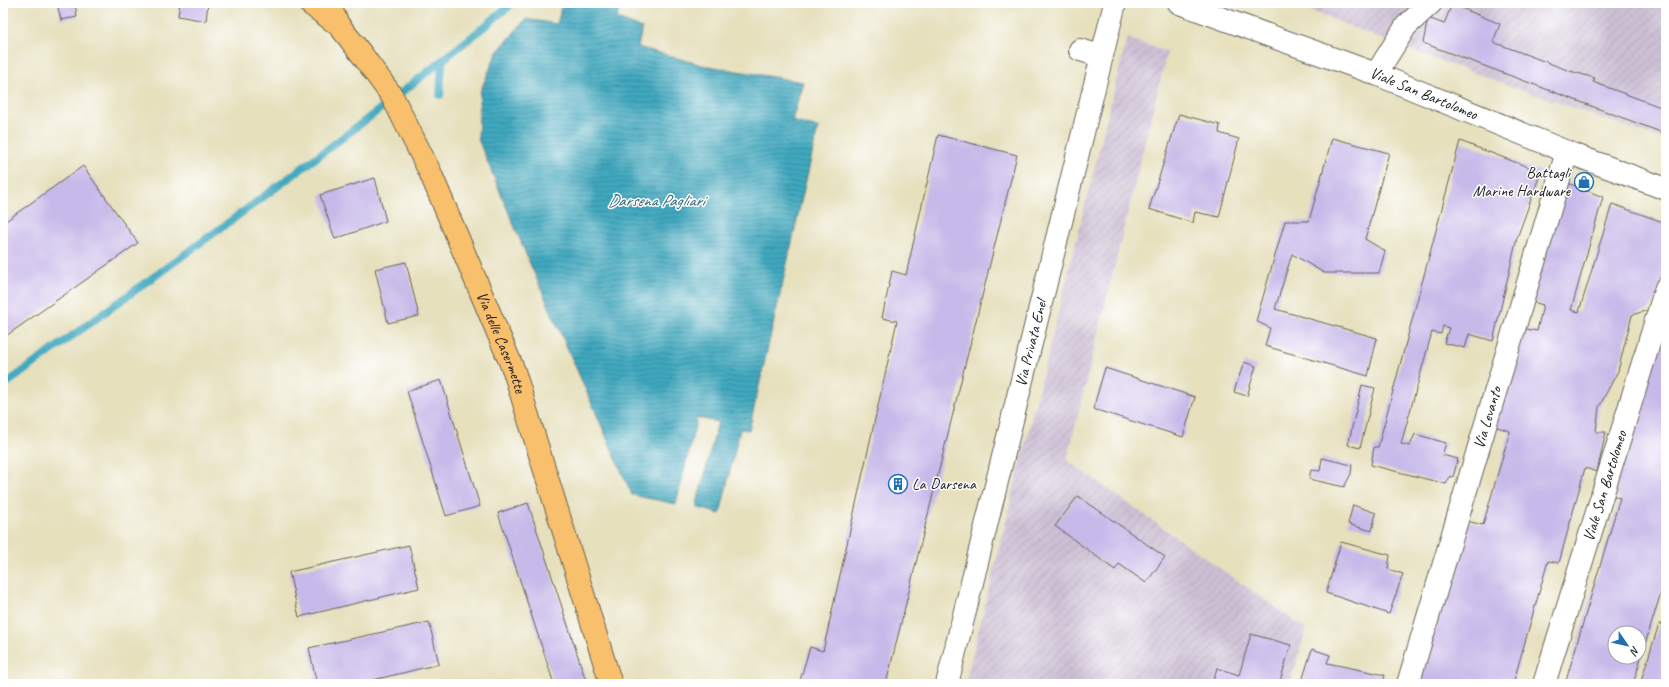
<svg xmlns="http://www.w3.org/2000/svg" width="1669" height="687" font-family="Caveat,sans-serif">
<defs>
<pattern id="industrial-furrows" width="10" height="10" patternUnits="userSpaceOnUse"><rect width="10" height="10" fill="#ccbfd4"/><path d="M-1 1l2-2M0 10L10 0M9 11l2-2" fill="none" stroke="#afa4b5"/></pattern>
<pattern id="water-rules" width="6" height="5" patternUnits="userSpaceOnUse"><rect width="6" height="5" fill="#3fa8bf"/><path d="M0 2.5h6" fill="none" stroke="#34889a"/></pattern>
</defs>
<rect width="100%" height="100%" fill="#fff"/>
<filter id="ink" filterUnits="userSpaceOnUse"><feTurbulence type="fractalNoise" baseFrequency=".025" numOctaves="2"/><feDisplacementMap in="SourceGraphic" scale="8" xChannelSelector="R" yChannelSelector="G"/><feConvolveMatrix kernelMatrix="1 2 1 2 8 2 1 2 1" color-interpolation-filters="sRGB"/></filter>
<filter id="wash" filterUnits="userSpaceOnUse"><feTurbulence type="fractalNoise" baseFrequency=".012" numOctaves="4" result="noise"/><feDisplacementMap in="SourceGraphic" scale="16" xChannelSelector="R" yChannelSelector="G"/><feGaussianBlur stdDeviation="0.9" result="paint"/><feColorMatrix in="noise" values="0 0 0 0 0 0 0 0 0 0 0 0 0 0 0 0 0 1.4 0 .05"/><feComposite in="paint" operator="in"/></filter>
<g filter="url(#wash)">
<rect width="100%" height="100%" fill="#e6e0bd"/>
<path fill="url(#industrial-furrows)" d="M1292,3H1666V141L1404,48Z
M1127,38L1167,52L1067,460L1306,629L1290,684H965Z"/>
<path fill="url(#water-rules)" stroke="#2e626e" d="M562,3H620L617,19L642,28L638,47L702,65L803,82L792,121L818,128L749,430L740,429L720,514L696,507L718,422L697,418L676,504L632,495L528,259L478,139L480,92L497,52L526,19L557,24Z"/>
<g fill="none" stroke-linecap="round" stroke-linejoin="round">
<path stroke="#3fa8bf" stroke-width="8" d="M440,95L442,62
M3,386C175,261 349,139 513,3"/>
</g>
<g id="blocks">
<path fill="#c7b9e9" fill-rule="evenodd" d="M57,3H75L77,17L61,20Z
M180,3H208L206,21L178,16Z
M1452,4L1500,24L1493,42L1570,71L1595,78L1593,82L1666,109V134L1423,43L1428,18L1444,24Z
M1179,114L1220,125L1219,133L1239,139L1219,217L1195,212L1193,223L1149,209Z
M938,135L1017,155L886,684H799L810,647L823,651L897,321L882,318L892,271L906,275Z
M1332,138L1389,153L1365,239L1385,251L1379,273H1324L1292,254L1275,309L1377,338L1368,376L1265,346L1270,328L1256,321L1285,221H1309Z
M1460,141L1541,172L1517,238L1493,341L1469,334L1465,348L1444,343L1449,328L1443,326L1441,334L1432,332L1401,444L1410,446L1415,434L1446,443L1442,455L1458,459L1453,477L1450,476L1446,484L1371,465L1374,447H1378Z
M83,166L138,243L3,338V223Z
M375,178L386,221L335,239L320,195Z
M1563,181L1603,197L1571,310L1579,312L1612,204L1666,223V288L1648,310L1632,315L1618,371L1599,407L1596,432H1606L1597,472L1585,468L1559,563L1548,561L1513,684H1418L1463,520L1483,525L1510,431L1490,425L1516,327L1537,331L1543,305L1529,301Z
M406,262L419,316L388,323L375,269Z
M1658,334L1666,338V576L1633,684H1565L1620,498L1608,494ZM1615,633H1639V657H1615Z
M1244,362L1256,366L1247,396L1234,392Z
M1105,368L1195,397L1183,437L1093,409Z
M441,380L480,506L446,516L407,391Z
M1362,385L1375,388L1360,448L1348,445Z
M1322,458L1352,465L1351,474L1344,487L1309,479L1311,470L1320,471Z
M1078,496L1165,557L1146,583L1119,564L1115,570L1055,526Z
M528,503L587,684H554L498,513Z
M1353,505L1376,513L1372,531L1348,524Z
M1341,542L1390,555L1388,569L1403,574L1389,614L1326,593Z
M409,545L419,588L299,617L289,572Z
M429,622L439,664L357,684H317L309,648Z
M1659,624L1666,625V684H1640Z
M1251,634L1291,645L1279,684L1265,682L1264,684H1212L1217,668L1239,675Z
M1312,649L1330,655L1327,663L1385,675L1383,684H1301Z"/>
</g>
</g>
<g filter="url(#ink)">
<use href="#blocks" fill-opacity="0" stroke="#636154" stroke-width="1"/>
<g fill="none" stroke-linecap="round" stroke-linejoin="round">
<g stroke="#636154" stroke-width="24">
<g id="minor">
<path id="s1" d="M1179,3L1376,74L1567,152L1666,189"/>
<path d="M1080,50L1101,56"/>
<path d="M1376,74L1406,26L1431,3"/>
<path id="s2" d="M947,684L1115,3"/>
<path id="s3" d="M1408,684L1567,152"/>
<path id="s4" d="M1544,684L1666,288"/>
</g>
</g>
<g stroke="#636154" stroke-width="24">
<g id="major">
<path d="M309,3L337,24"/>
<path id="s5" d="M328,3L338,24L363,56L392,96L430,172L514,371L611,684"/>
</g>
</g>
<path stroke="#636154" stroke-width="2.5" stroke-dasharray="1 3" stroke-linecap="butt" d="M3,680L6,684"/>
<use href="#minor" stroke="#fff" stroke-width="22"/>
<use href="#major" stroke="#f8bf6c" stroke-width="22"/>
</g>
</g>
<defs>
<g id="shop-ring" transform="scale(1)"><circle r="9.5" fill="#fff" stroke="#1f6fb2" stroke-width="1.5"/><path d="M-5-2.5h2.3a2.7 3.5 0 0 1 5.4 0H5L5.5 6h-11ZM-1.5-2.5h3a1.5 2.3 0 0 0-3 0Z" fill="#1f6fb2"/></g>
<g id="building-ring" transform="scale(1)"><circle r="9.5" fill="#fff" stroke="#1f6fb2" stroke-width="1.5"/><path d="M-4-6H4V6H1V3H-1V6H-4ZM-2.5-4.3h1.7v1.8h-1.7ZM.8-4.3h1.7v1.8H.8ZM-2.5-1h1.7V.8h-1.7ZM.8-1h1.7V.8H.8Z" fill="#1f6fb2"/></g>
</defs>
<g fill-rule="evenodd">
<use href="#shop-ring" x="1584" y="182"/>
<use href="#building-ring" x="898" y="484"/>
</g>
<g text-anchor="middle" dominant-baseline="central" stroke-width="3" stroke-linejoin="round" paint-order="stroke">
<g font-size="16" fill="#1c1c1c" stroke="#fff">
<text stroke="none"><textPath href="#s1" startOffset="261">Viale San Bartolomeo</textPath></text>
<text stroke="none"><textPath href="#s5" startOffset="383">Via delle Casermette</textPath></text>
<text stroke="none"><textPath href="#s2" startOffset="351">Via Privata Enel</textPath></text>
<text stroke="none"><textPath href="#s3" startOffset="278">Via Levanto</textPath></text>
<text stroke="none"><textPath href="#s4" startOffset="207">Viale San Bartolomeo</textPath></text>
</g>
<g font-size="16" fill="#1c1c1c" stroke="#fff" text-anchor="end">
<text x="1570" y="173">Battagli<tspan x="1570" dy="18">Marine Hardware</tspan></text>
<text x="912" y="484" text-anchor="start">La Darsena</text>
</g>
<g font-size="17" font-style="italic" fill="#2e626e" stroke="#fff">
<text x="656" y="200">Darsena Pagliari</text>
</g>
</g>
<rect width="1669" height="687" fill="none" stroke="#fff" stroke-width="16"/>
<g transform="translate(1627 645) rotate(124)"><circle r="19" fill="#ffffff" stroke="#a4a4a4"/>
<path d="M0-3L7 15L0 10L-7 15Z" fill="#1f6fb2"/>
<text y="-6" font-size="11" font-weight="bold" text-anchor="middle" fill="#1c1c1c">N</text>
</g>
</svg>
